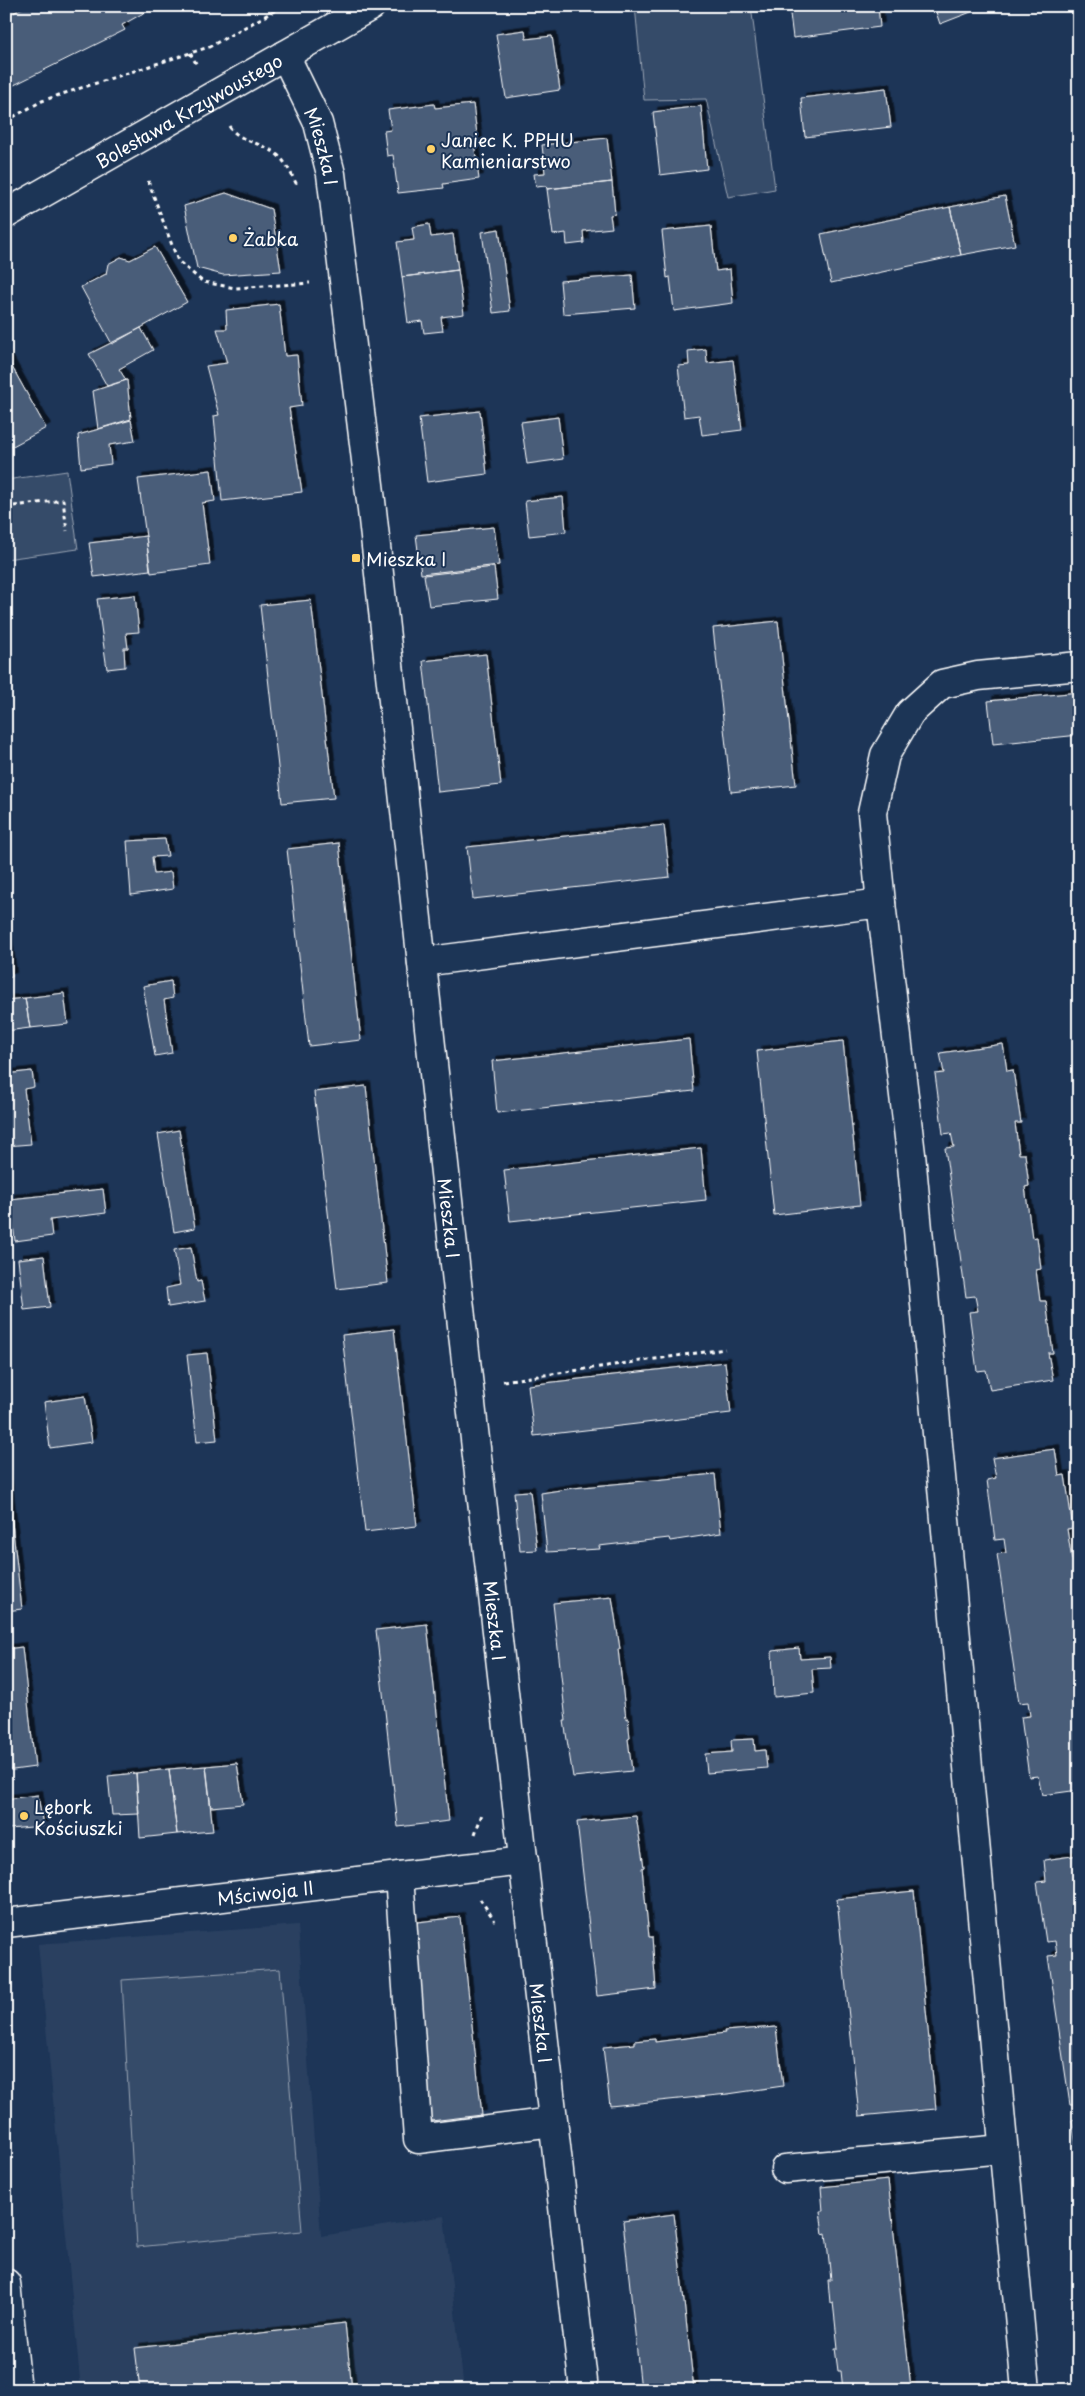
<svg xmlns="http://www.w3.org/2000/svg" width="1085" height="2396" font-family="'Playpen Sans',sans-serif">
<defs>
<filter id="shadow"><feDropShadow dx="4.5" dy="-4.5" stdDeviation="0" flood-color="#0009"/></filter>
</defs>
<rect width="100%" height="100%" fill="#1d3557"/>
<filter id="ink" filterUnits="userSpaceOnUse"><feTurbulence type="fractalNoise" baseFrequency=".02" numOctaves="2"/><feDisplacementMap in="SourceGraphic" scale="10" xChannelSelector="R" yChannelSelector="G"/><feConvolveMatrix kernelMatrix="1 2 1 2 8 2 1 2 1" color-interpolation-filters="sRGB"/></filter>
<g filter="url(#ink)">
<path fill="#2a4161" d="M298,1925L321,2236L444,2216L464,2390H81L38,1944Z"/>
<path fill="#364b69" stroke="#9aa5b4" d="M635,6H751L775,189L728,197L706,99L644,100Z
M67,471L78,549L6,559V480Z
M280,1969L302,2231L137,2247L122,1980Z"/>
<path fill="#4a5d79" stroke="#fff" filter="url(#shadow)" d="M26,6H156L122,25L125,30L6,89V17Z
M789,6H878L880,27L793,38Z
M934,6H978L970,9L971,12L940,24Z
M525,30L526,39L552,36L560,90L506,98L496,34Z
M886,88L891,127L805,137L801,98Z
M434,104L435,108L473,104L478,142L474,143L479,179L443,184L444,188L398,193L393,155L387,156L384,131L391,130L388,110Z
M701,106L707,169L660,175L653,112Z
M607,138L612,182L547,189L546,186L536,187L534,174L545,173L542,145Z
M612,182L615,214L610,215L612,228L583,231L584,243L567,245L566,233L553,235L547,189Z
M226,193L271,209L281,271L223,275L197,268L184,206Z
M1005,196L1015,245L961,255L950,207Z
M950,207L961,255L831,283L821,234Z
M429,224L431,237L453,234L458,270L402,277L397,242L414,240L412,227Z
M711,226L716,271L730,269L733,303L674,311L670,277L667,278L662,231Z
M499,229L510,311L493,313L482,232Z
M155,247L187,302L112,344L81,287L106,274L108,264L121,257L130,260Z
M458,270L464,314L441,317L443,331L424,333L422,321L408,323L402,277Z
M632,275L635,308L563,314L560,281Z
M279,304L285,356L297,355L302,406L289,408L302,492L222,501L214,416L219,415L206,366L227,363L217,329H227L226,310Z
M141,328L153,350L119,369L126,380L107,386L89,354Z
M706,349L707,363L733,360L742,430L702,435L699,415L684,417L678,366L689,365L688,351Z
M6,356L46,428L11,447L6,438Z
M127,380L131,419L98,429L93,391Z
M480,411L487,474L427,482L419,418Z
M558,417L563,459L527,464L521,422Z
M131,420L135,441L109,445L111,464L81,468L78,435Z
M211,470L215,501L202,503L210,565L151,573L138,479Z
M563,497L566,532L529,536L525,501Z
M494,527L499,565L421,574L416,535Z
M146,536L150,570L94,577L89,543Z
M494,567L498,599L429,606L424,575Z
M135,595L139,632L126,633L128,648H124L125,667L107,669L97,599Z
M311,600L334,798L282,803L260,605Z
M778,621L796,785L731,792L713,628Z
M486,654L501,785L438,792L423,661Z
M1079,692V735L993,744L988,701Z
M664,825L670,877L473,899L467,847Z
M165,839L168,856L152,857L154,874L171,872L173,889L131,895L127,841Z
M339,843L361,1040L309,1046L287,849Z
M6,927L12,977L6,978Z
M171,981L173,998L164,1000L172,1053L155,1056L143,986Z
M64,993L68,1024L30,1028L25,998Z
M25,998L30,1028L6,1031V1000Z
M689,1039L694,1091L497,1113L492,1061Z
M843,1041L860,1205L774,1215L757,1051Z
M1003,1044L1007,1071L1013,1070L1021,1123H1015L1019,1154H1025L1029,1186L1025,1187L1032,1238L1037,1237L1041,1269L1036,1270L1040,1301H1046L1053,1353H1048L1053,1380L990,1390L986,1370L977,1371L969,1312L978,1311L975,1296L966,1297L945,1148L954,1147L951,1133L943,1134L935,1074L944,1073L940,1053Z
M32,1071L34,1087L24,1089L31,1144L6,1146V1074Z
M366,1086L388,1283L337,1289L314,1092Z
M179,1130L195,1228L174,1232L158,1134Z
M701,1148L706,1200L510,1221L504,1170Z
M103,1189L106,1213L50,1220L52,1236L15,1241L10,1199Z
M191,1247L197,1282L201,1281L205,1301L168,1307L166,1288L180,1285L174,1250Z
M44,1256L50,1307L24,1310L18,1259Z
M394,1329L417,1526L365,1532L342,1335Z
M207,1353L217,1440L197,1442L187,1355Z
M725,1362L731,1413L534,1436L528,1385Z
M85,1396L92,1442L50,1448L44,1402Z
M1055,1449L1059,1476L1065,1475L1073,1528L1067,1529L1072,1560L1077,1559L1079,1571V1592L1076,1593L1079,1610V1790L1042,1795L1038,1776L1029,1777L1021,1717L1030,1716L1028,1702L1019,1703L997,1554L1006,1553L1004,1539L995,1540L987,1480L996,1478L992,1458Z
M6,1471L22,1609L6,1611Z
M715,1474L721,1533L670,1541L669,1538L599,1546L600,1549L547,1552L541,1493L573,1488Z
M530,1491L537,1550L520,1551L514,1492Z
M612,1597L620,1649H618L626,1719L628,1718L630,1738L628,1739L632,1771L573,1777L564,1721H566L553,1603Z
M427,1624L449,1821L398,1827L376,1630Z
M22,1647L35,1767L6,1771V1649Z
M799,1648L800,1659L830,1657L831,1668L812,1669L814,1693L774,1697L772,1651Z
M754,1739L755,1751L765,1750L767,1768L707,1773L705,1754L732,1752L731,1740Z
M237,1763L243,1804L211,1807L206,1766Z
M206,1766L213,1831L177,1834L169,1769Z
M169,1769L177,1834L140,1838L136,1773Z
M136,1773L139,1814L112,1815L108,1776Z
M38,1795L43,1826L9,1829L6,1799Z
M636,1816L644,1867L642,1868L649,1937H652L656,1989L597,1996L577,1822Z
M1079,1855V2105H1070L1048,1956L1057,1955L1055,1941L1046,1942L1037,1882L1046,1881L1044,1860Z
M914,1891L936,2109L859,2116L837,1899Z
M460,1917L482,2115L431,2121L409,1923Z
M776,2027L783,2086L728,2094L610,2106L603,2047L635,2044V2041L655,2039V2042L725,2033L724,2031Z
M1079,2118V2167L1072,2120Z
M888,2180L911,2388L843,2390L841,2371H838L835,2348H838L833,2302L830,2303L828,2280H831L826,2233L823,2234L820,2211H823L821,2187Z
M674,2214L694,2390H641L623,2221Z
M345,2323L352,2390H140L135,2348Z"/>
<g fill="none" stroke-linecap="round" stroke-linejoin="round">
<g stroke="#fff" stroke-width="31">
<g id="minor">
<path id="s1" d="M285,55L318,123L331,174L371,501L457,1282L584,2390"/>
<path d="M881,903L872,813L885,755L910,713L942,684L978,676L1079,666"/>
<path d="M422,962L881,903L911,1154L1026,2390"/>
<path d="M399,1876L418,2139L553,2122"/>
<path id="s2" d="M6,1923L524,1861"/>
<path d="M785,2169L1003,2149"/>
<path d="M6,2283L17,2390"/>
</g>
</g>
<g stroke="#fff" stroke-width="31">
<g id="major">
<path id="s3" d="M6,214L371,6"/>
</g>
</g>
<path stroke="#fff" stroke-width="3" stroke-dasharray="4 4" stroke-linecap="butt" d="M190,53L197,65
M6,121L42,101L59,95L209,47L283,6
M229,126C239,142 261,142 275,153C286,161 291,174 297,185
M148,181L178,261L203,282L235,288L310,283
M6,507L63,500L67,531
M503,1381L725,1349
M475,1834L482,1814
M480,1899L495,1921"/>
<use href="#minor" stroke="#1d3557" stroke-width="28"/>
<use href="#major" stroke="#1d3557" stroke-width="28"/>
</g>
</g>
<g fill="#ffd166" stroke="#1d3557" stroke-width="2">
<circle cx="431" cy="149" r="5"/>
<circle cx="233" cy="238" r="5"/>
<rect x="351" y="553" width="10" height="10" rx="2.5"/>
<circle cx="24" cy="1816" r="5"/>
</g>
<g text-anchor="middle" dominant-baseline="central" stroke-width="4" stroke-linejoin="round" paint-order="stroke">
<g font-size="18" fill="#fff" stroke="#1d3557">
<text stroke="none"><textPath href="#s3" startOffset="210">Bolesława Krzywoustego</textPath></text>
<text stroke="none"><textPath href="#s1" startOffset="99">Mieszka I</textPath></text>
<text stroke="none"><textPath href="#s1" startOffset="1179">Mieszka I</textPath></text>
<text stroke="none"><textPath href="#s1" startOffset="1584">Mieszka I</textPath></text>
<text stroke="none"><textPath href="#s2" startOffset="261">Mściwoja II</textPath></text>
<text stroke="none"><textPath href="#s1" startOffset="1989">Mieszka I</textPath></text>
</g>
<g font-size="18" fill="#fff" stroke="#1d3557" text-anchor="start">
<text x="441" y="139">Janiec K. PPHU<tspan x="441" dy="21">Kamieniarstwo</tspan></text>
<text x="243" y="238">Żabka</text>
<text x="366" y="558">Mieszka I</text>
<text x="34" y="1806">Lębork<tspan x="34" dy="21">Kościuszki</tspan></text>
</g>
</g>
<rect width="1085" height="2396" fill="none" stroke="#1d3557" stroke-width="25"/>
<rect x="12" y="12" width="1060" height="2371" fill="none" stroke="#fff" stroke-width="2" filter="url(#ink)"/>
</svg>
